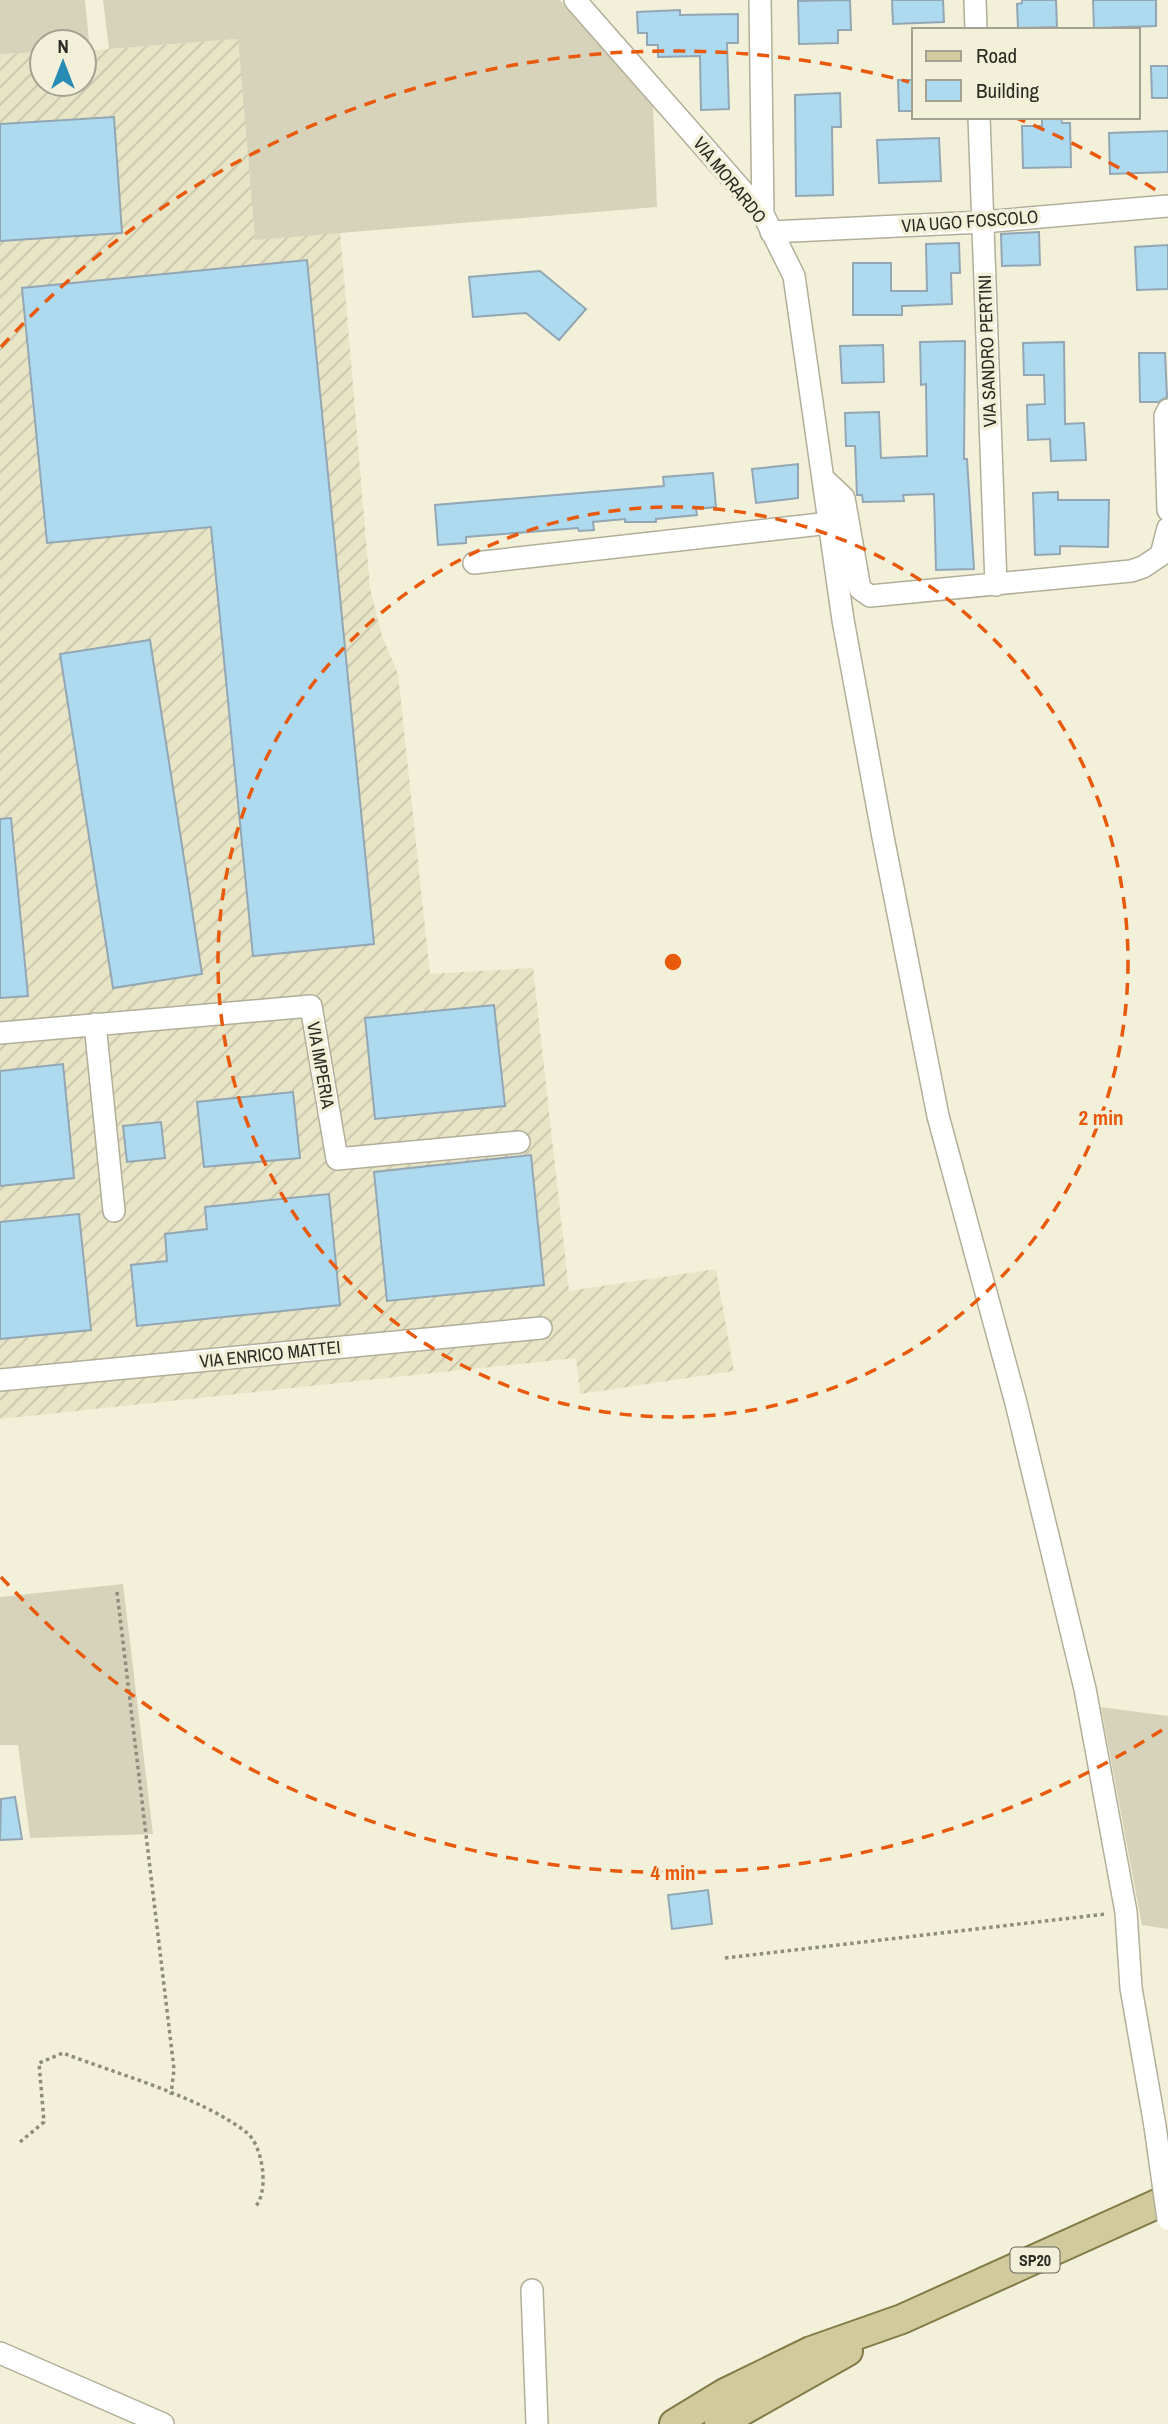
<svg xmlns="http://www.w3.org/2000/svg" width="1168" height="2424" font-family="'Archivo Narrow',sans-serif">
<defs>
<pattern id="industrial-furrows" width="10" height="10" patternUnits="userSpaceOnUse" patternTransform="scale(1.75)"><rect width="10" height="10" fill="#e8e4c6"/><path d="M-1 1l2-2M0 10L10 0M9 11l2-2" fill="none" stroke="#c7c4aa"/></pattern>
</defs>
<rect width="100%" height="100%" fill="#f3f0da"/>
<path fill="url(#industrial-furrows)" d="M238,39L255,239L340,231L370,588L382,636L398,674L430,974L533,968L569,1291L716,1269L734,1371L580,1394L576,1358L0,1419V54L42,52V84H84V51Z"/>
<path fill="#d7d3bb" d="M0,0H85L90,50L84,51V42H42V52L0,54Z
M103,0H560L653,104L657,207L255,240L238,39L109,49Z
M123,1584L153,1834L30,1838L18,1745H0V1597Z
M1101,1707L1168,1716V1929L1142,1925Z"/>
<path fill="#aedaf0" stroke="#92a7b3" stroke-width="2" d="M850,0L851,30H838V43L799,44L798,1Z
M892,0H943L944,22L893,24Z
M1022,0H1056L1057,27L1018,28L1017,4L1022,3Z
M1093,0H1156V26L1094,28Z
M680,10V15L738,14V43H727L729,109L701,110L700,56L658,57V45H647V33H638L637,12Z
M1151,66H1168V98H1152Z
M898,80H914V111H899Z
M840,93L841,127H832L833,195L796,196L795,95Z
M114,117L122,233L0,241V124Z
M1042,117H1061L1062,123H1070L1071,167L1023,168L1022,126H1042Z
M1168,131V172L1110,174L1109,133Z
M939,138L941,181L879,183L877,140Z
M1039,232L1040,265L1002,266L1001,234Z
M959,243L960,273H951L952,304L902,306V315H853V263H891V291H927L926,244Z
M1168,245V289L1137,290L1135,247Z
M307,260L374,944L253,956L211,527L47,543L22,288Z
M540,271L586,309L559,340L526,313L473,317L469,277Z
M965,341L964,459H967L974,569L936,570L934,494L903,495L904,501L863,502L862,495H857L855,446H846L845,413L879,412L881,458L927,456L926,384L921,385L920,342Z
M1064,342L1065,424L1084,423L1086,460L1051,461L1050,439L1028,440L1027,405L1045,404L1044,375H1024L1023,343Z
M883,345L884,382L842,383L840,346Z
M1139,353H1165L1167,397L1158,402H1140Z
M798,464V498L756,503L752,469Z
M713,473L716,507L696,509L697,515L656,519V522H625V519L593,522L594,530L579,531L578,528L466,537V543L438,545L435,505L664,486L663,477Z
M1058,492V500H1109L1108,547L1060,546V554L1035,555L1033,493Z
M150,640L202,974L113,988L60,654Z
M11,818L28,996L0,998V819Z
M494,1005L505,1106L375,1119L365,1018Z
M63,1064L74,1178L0,1186V1071Z
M293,1092L300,1158L204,1167L197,1102Z
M161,1122L165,1158L127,1162L123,1126Z
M531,1155L544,1285L387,1301L374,1172Z
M329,1194L340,1305L137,1326L131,1265L167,1261L165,1234L207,1229L205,1207Z
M79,1214L91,1330L0,1339V1222Z
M15,1797L22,1839L0,1840L1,1799Z
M708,1890L712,1924L672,1929L668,1895Z"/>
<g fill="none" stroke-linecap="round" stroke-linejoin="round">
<g stroke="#b1ae9a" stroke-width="24">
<path id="minor" d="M575,0L763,214L794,276L843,620L883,837L938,1116L1016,1403L1085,1689L1126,1912L1131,1988L1155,2126
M760,0L763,214
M975,0L976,30
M979,117L996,585
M771,232L983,222L1168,206
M1168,410L1165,416L1168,510
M824,479L844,498L860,589L870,596L1131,571L1143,567L1161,555L1168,528
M474,563L830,523
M95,1024L114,1211
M0,1033L311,1006L337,1159L519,1142
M0,1380L541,1328
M532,2290L537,2424
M0,2353L163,2424"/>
</g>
<g stroke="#827b47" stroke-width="32">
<path id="major" d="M674,2424L725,2393L811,2351L902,2319L1168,2199
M719,2424L848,2351"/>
</g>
<path stroke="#8e8c7d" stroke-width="3.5" stroke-dasharray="3.5 3.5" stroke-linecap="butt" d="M117,1592L174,2069L171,2095
M725,1958L1106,1914
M20,2142L44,2122L39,2063L63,2053C117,2074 201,2097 246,2132C263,2145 269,2190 256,2206"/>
<use href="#minor" stroke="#fff" stroke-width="21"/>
<use href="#major" stroke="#d0ca9d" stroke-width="28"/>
<g stroke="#b1ae9a" stroke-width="24" stroke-linecap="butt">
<path id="minor-bridge" d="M1155,2126L1168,2219"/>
</g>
<use href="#minor-bridge" stroke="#fff" stroke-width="21"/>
</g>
<g fill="none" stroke="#e8590c" stroke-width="3.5" stroke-dasharray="12 9">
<circle cx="673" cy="962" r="455"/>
<path d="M1162 1730A911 911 0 0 1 1 1577M1 347A911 911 0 0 1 909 82M1014 117A911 911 0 0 1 1162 194"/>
</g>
<g text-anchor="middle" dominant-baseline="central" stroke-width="7" stroke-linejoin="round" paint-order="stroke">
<rect fill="#f3f0da" stroke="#68665a" stroke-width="2" x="1010.5" y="2247.5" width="49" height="25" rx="5"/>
<g font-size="16" font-weight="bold" fill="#2c2b23">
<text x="1035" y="2260">SP20</text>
</g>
<g font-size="18" fill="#2c2b23" stroke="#f3f0da">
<text transform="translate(730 180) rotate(51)">VIA MORARDO</text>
<text transform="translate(970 221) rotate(-4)">VIA UGO FOSCOLO</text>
<text transform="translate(987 351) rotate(-92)">VIA SANDRO PERTINI</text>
<text transform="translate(321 1065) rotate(80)">VIA IMPERIA</text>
<text transform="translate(270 1354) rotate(-6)">VIA ENRICO MATTEI</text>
</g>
</g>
<circle cx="673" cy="962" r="10" fill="#e8590c" stroke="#f3f0da" stroke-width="3.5"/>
<g font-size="21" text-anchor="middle" font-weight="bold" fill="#e8590c" stroke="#f3f0da" stroke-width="7" stroke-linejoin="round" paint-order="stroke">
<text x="1101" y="1125">2 min</text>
<text x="673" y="1880">4 min</text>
</g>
<rect x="912" y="28" width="228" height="91" fill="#f3f0da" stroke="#a3a191" stroke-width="2"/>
<rect x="926" y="51" width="35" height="10" fill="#d0ca9d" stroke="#a3a191" stroke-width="2"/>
<text x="976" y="63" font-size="21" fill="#2c2b23">Road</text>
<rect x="926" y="80" width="35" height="21" fill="#aedaf0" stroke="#a3a191" stroke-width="2"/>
<text x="976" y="98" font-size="21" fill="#2c2b23">Building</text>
<g transform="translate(63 63)"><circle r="33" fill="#f3f0da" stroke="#a3a191" stroke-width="2"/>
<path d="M0-5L12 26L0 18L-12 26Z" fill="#278bb4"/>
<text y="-10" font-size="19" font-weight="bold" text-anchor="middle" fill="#2c2b23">N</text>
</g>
</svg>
